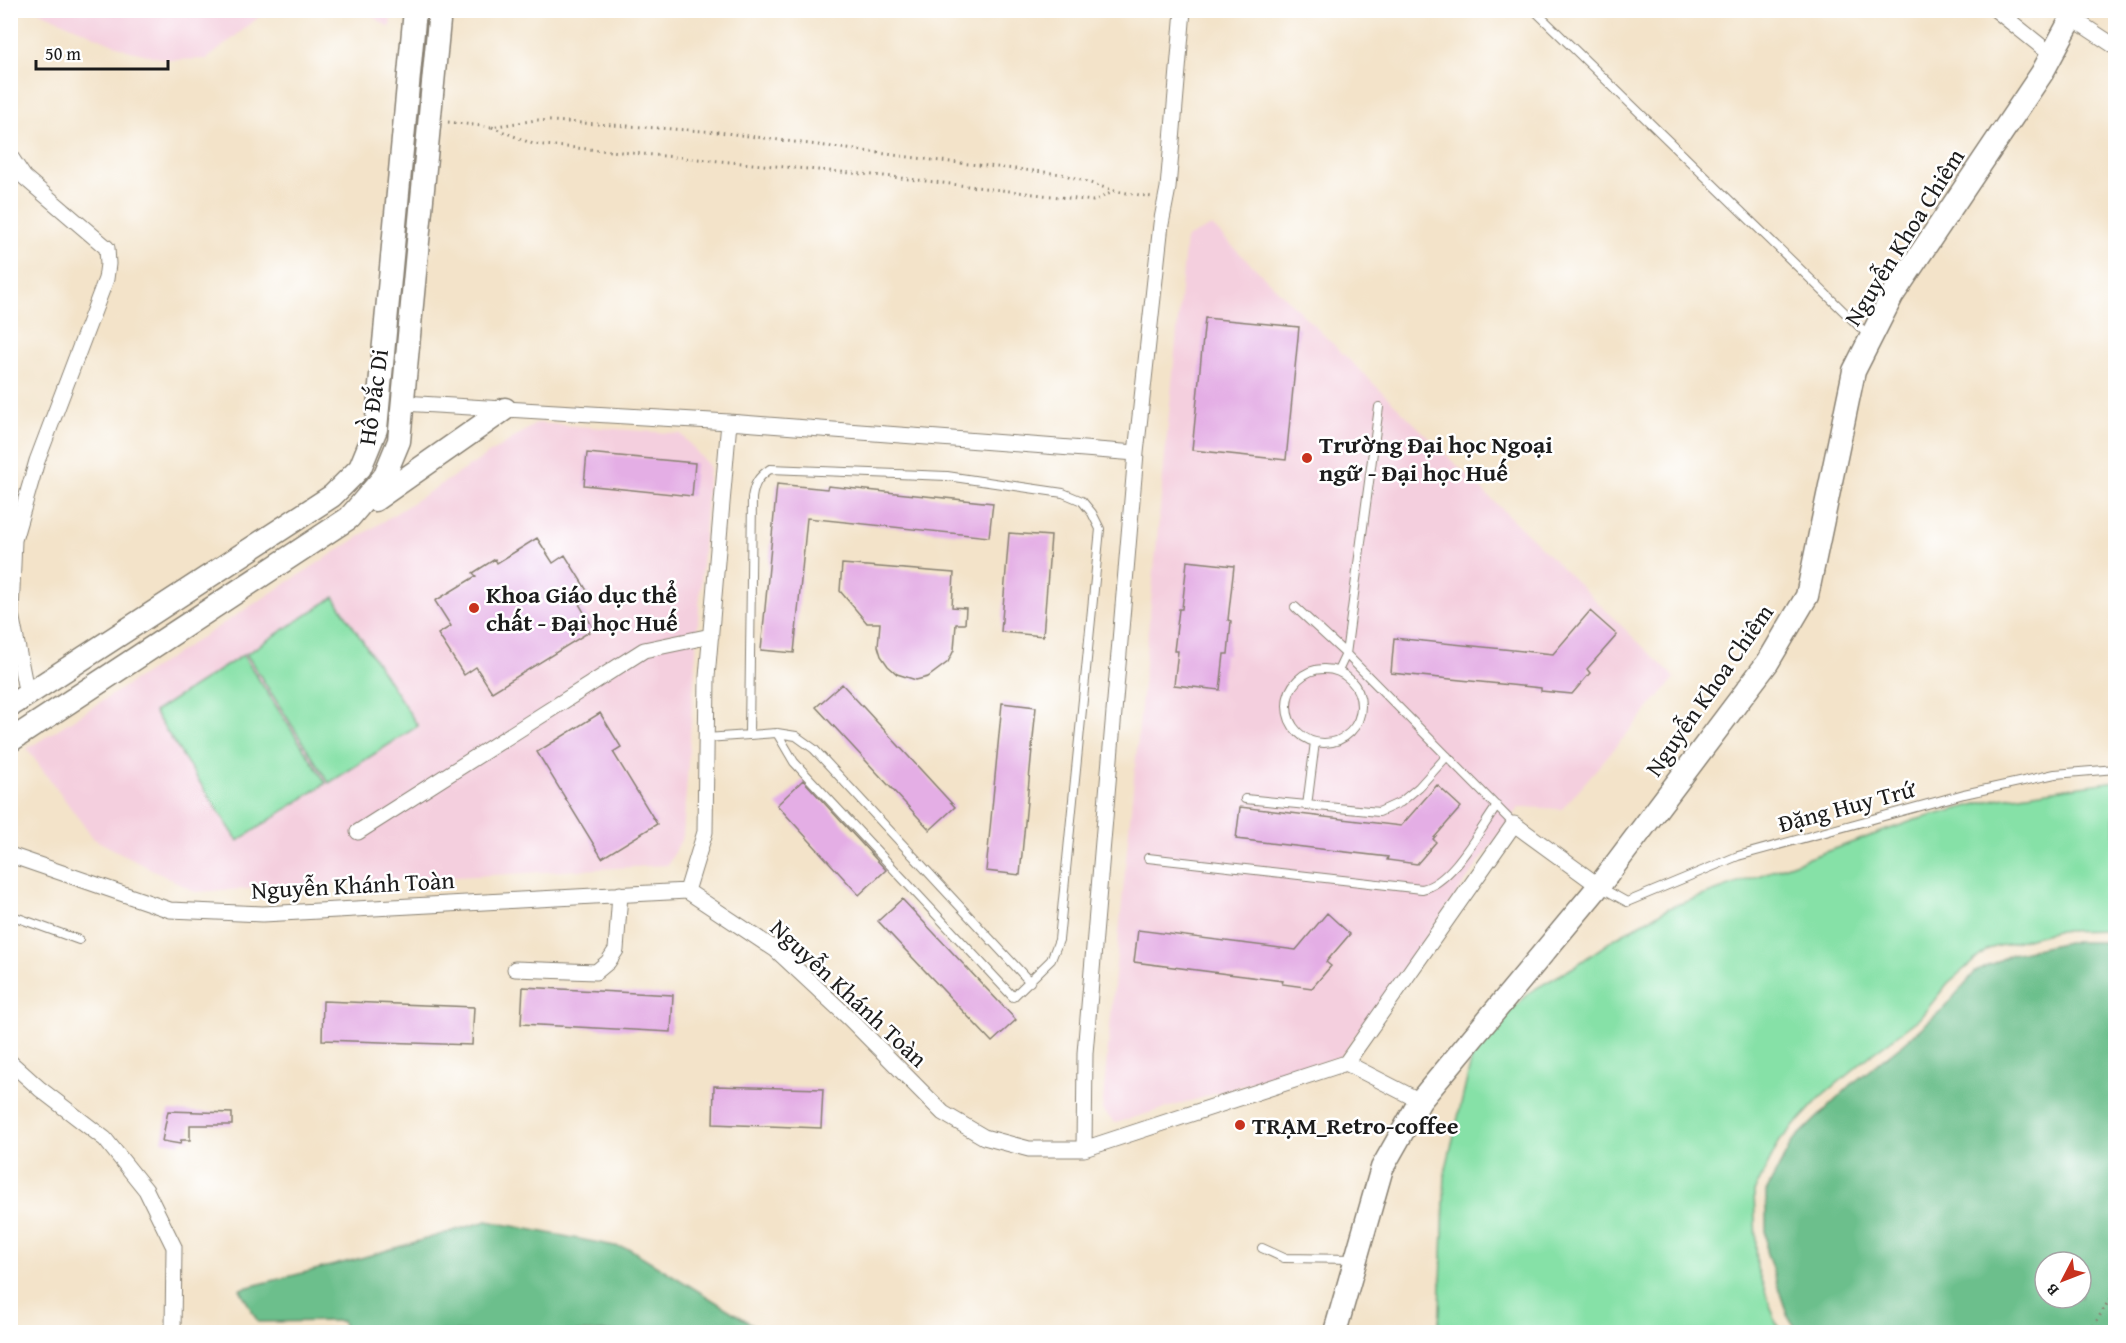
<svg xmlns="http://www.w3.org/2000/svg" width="2126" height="1343" font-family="'Gentium Book Plus',serif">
<rect width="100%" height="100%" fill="#fff"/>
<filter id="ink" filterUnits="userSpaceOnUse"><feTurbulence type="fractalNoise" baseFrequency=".0167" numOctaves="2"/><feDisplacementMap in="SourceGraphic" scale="12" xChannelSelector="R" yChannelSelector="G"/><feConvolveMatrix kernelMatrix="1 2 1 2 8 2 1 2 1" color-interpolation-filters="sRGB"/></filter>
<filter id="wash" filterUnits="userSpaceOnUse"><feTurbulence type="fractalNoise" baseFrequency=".008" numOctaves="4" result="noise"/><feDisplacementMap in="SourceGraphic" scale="24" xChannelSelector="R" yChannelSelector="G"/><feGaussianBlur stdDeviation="1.35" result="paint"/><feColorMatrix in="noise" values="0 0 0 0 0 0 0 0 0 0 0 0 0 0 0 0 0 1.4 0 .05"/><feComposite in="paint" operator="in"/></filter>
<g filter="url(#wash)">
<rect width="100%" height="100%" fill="#f3e3c9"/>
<path fill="#f4cfde" d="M38,11V10L301,11L259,17L207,59L168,60L127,50Z
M365,11H392L390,28Z
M1212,226L1675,678L1562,809L1519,807L1340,1057L1115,1123L1102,1110L1186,238Z
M537,423L681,434L709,466L683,836L668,865L195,892L94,839L27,749Z"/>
<path fill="#86e1a7" stroke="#517e62" stroke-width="1.5" d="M334,597L418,726L329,783L246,654Z
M243,655L326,783L238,841L154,712Z
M2115,781V930L2056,931L1988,949L1948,983L1920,1018L1872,1054L1820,1098L1780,1141L1754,1192L1757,1268L1776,1322L1783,1332H1438L1440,1311L1445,1173L1472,1057L1492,1027L1533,990L1572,968L1617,937L1671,907L1915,820L2000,798Z"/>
<path fill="#6cbf8c" stroke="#446e54" stroke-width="1.5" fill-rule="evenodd" d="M2067,942H2115V1332H1798L1787,1314L1766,1251V1192L1792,1142L1853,1083L1904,1043L1945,1007L1975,972L2012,954ZM2045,1262H2081V1298H2045Z
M487,1221L630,1249L765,1332H345L342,1321L258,1322L240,1289L354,1260Z"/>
<g id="blocks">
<path fill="#e4aee5" d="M1205,318L1299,327L1286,460L1192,450Z
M587,453L695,463L692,496L584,485Z
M777,484L827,489L828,486L993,503L989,537L807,518L794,653L761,650Z
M1009,533L1051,536L1043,636L1001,632Z
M537,538L553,563L565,555L591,597L579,604L594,629L492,692L476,667L464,675L438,634L451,626L435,601L476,576L473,573L495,559L497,563Z
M1187,561L1234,566L1228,620L1231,621L1228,654H1224L1220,690L1174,685L1178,651H1174L1179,609H1182Z
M842,564L954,573L952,607L966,608L965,624H956L954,650L948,662L928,677L916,680L897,674L888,666L881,656L878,646L880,623H867L840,591Z
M1590,611L1617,635L1587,669L1590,673L1572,694L1541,691V688L1391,673L1394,638L1553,654Z
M842,684L955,807L930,830L816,707Z
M1002,703L1036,707L1020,875L986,871Z
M600,713L621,747L613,752L657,824L602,858L537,752Z
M803,780L886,870L859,895L777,805Z
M1437,785L1461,807L1433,839L1436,842L1417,864L1387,860L1388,857L1236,839L1240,807L1401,826Z
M902,899L1016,1020L992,1042L878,921Z
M1327,913L1350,934L1326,962L1331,966L1312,988L1282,984L1283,981L1134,962L1138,930L1296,950Z
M523,987L673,995L671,1032L521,1024Z
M323,1001L474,1007L472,1045L322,1040Z
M714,1086L823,1089L821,1128L713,1124Z
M168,1111L232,1113V1125H190V1140H181L180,1144L162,1141Z"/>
</g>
</g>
<g filter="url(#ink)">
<use href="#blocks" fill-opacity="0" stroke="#888072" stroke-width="1.5"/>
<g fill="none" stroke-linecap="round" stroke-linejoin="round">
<g stroke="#888072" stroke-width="10">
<path id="lane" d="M1534,10L1870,337
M1295,607L1346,654L1514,824
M1287 706a37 37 0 1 1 74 0a37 37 0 1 1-74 0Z
M1338,671L1346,654L1379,407
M749,734L752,498C754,484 758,477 770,469L947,476L1063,493L1082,501L1092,513L1100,529L1059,940L1051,960L1013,997L794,762L777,733
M706,738L777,733L796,736L814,749L1030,982
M1245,799L1379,812L1401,802L1419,787L1447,756
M1307,806L1315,742
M1148,858L1422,889C1452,883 1479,831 1497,806
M1600,887L1627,902L1738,856L1964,794L2055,774L2116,769
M10,915L79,940
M1262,1248L1284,1258L1354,1259"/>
</g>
<g stroke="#888072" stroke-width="17">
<path id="street" d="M1996,10L2052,55
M2072,18L2116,47
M10,156L24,177L107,248L108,264L106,279L37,461L14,540L11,614L27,695
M402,403L729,422L1136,453
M358,832L644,650L711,636
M10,855L170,910L263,914L687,891L776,950L850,1019L943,1113L984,1137L1029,1149H1084L1346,1063L1420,1101
M687,891L705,832L707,677L729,422
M515,969L596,972L608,962L616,950L620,894
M10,1062L40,1089L105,1139L146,1190L174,1247L173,1332
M1346,1063L1514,824L1599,886
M1084,1149L1085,1053L1136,453L1161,224L1168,188L1183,10"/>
</g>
<g stroke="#888072" stroke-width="25">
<path id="secondary" d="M375,500L505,409
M10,706L332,496L360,468L376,429L415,10
M10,741L349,518L384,477L399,441L440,10
M1335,1332L1382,1168L1420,1101L1599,886L1768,662L1807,596L1854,371L1892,296L2042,73L2076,10"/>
</g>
<path stroke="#888072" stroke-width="3" stroke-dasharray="1.5 4.5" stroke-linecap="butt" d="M448,122L490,127L537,120L718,132L932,160L1062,174L1115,191L1152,197
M492,127L533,144L884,176L1093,201L1113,192
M2093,1332L2094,1325L2116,1289"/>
<use href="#lane" stroke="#fff" stroke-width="8"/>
<use href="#street" stroke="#fff" stroke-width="15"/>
<use href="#secondary" stroke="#fff" stroke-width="22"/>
</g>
</g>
<g fill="#c8321e" stroke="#fff" stroke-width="2">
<circle cx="1307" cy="458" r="6"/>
<circle cx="474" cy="608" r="6"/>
<circle cx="1240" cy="1125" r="6"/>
</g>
<g text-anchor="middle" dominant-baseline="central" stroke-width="5" stroke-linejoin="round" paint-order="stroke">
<g font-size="24" fill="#1c1c1c" stroke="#fff">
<text transform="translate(1904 237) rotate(-58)">Nguyễn Khoa Chiêm</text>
<text transform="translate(373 397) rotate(-82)">Hồ Đắc Di</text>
<text transform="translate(1709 690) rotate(-55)">Nguyễn Khoa Chiêm</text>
<text transform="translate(1847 806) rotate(-15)">Đặng Huy Trứ</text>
<text transform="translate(353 885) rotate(-3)">Nguyễn Khánh Toàn</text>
<text transform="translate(849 993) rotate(43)">Nguyễn Khánh Toàn</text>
</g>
<g font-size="24" font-weight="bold" fill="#1c1c1c" stroke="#fff" text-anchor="start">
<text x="1319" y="444">Trường Đại học Ngoại<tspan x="1319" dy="28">ngữ - Đại học Huế</tspan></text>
<text x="486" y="594">Khoa Giáo dục thể<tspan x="486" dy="28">chất - Đại học Huế</tspan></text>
<text x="1252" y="1125">TRẠM_Retro-coffee</text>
</g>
</g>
<rect width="2126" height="1343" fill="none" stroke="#fff" stroke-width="36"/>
<g transform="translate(2063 1280) rotate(228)"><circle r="28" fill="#ffffff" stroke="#a4a4a4" stroke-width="1.5"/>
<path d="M0-4.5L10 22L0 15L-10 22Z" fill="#c8321e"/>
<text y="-9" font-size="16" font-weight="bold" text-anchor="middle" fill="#1c1c1c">B</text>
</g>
<path d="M36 60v9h132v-9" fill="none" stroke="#1c1c1c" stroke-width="3"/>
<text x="45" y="60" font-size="18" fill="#1c1c1c" stroke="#ffffff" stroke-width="4.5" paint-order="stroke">50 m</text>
</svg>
